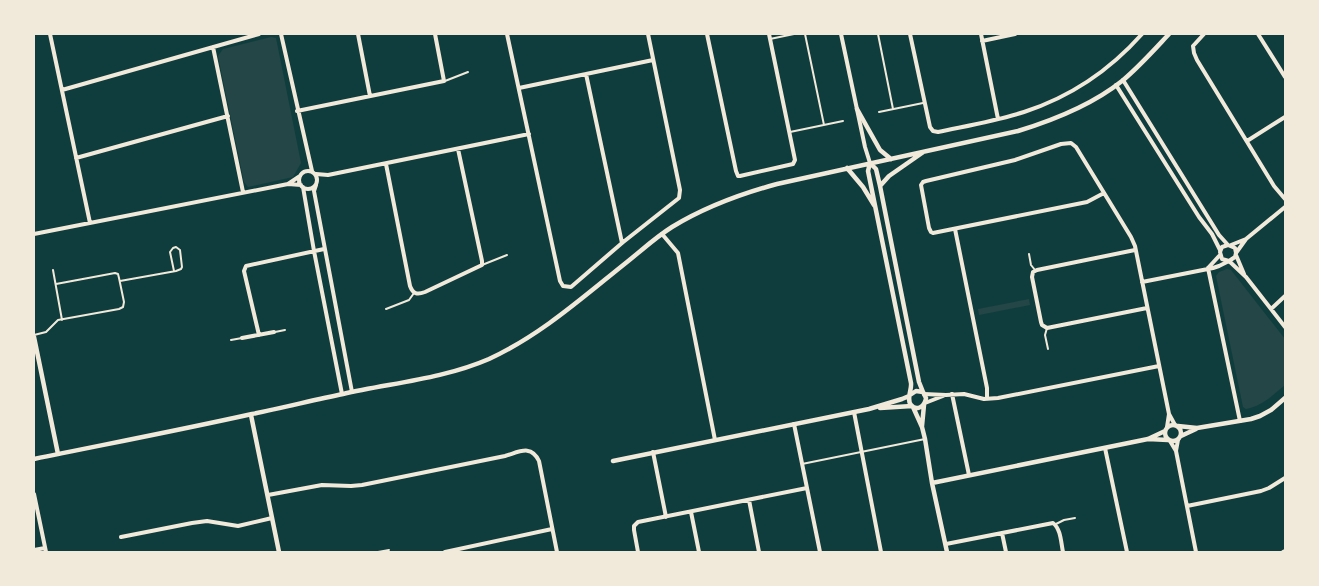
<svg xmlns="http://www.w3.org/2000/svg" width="1319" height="586" font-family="Mulish,sans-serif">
<rect width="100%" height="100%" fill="#0f3d3e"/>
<path fill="#244646" d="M271,37L276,38L301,163L293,177L248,187L244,182L218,56L223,49Z
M1227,269L1231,270L1285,339V385C1273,395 1262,406 1246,409L1243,407L1216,276L1219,272Z
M1029,299L1030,305L979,315L978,309Z"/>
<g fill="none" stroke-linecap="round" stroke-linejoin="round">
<path stroke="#f1e9da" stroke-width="2" d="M805,34L824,125
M878,34L893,109
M770,39L794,34
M445,81L468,72
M879,112L923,103
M790,132L843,121
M1029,254L1031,265L1035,270
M482,265L507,255
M53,270L62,320
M120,281L176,271L181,269L182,267L180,250L176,247L173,248L170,252L174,271
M386,309L409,300L414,293
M1047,328L1045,335L1048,349
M275,332L285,330
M34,335L46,332L58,320L119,309L123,307L124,302L119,278L118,274L115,273L56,284
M231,340L242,338
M802,464L925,439
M1056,524L1064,520L1075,518
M378,552L389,550"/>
<path stroke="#f1e9da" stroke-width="4" d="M50,34L90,223
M281,34L312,171
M358,34L370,96
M507,34L560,281L563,286L571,287L622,243L679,198L680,190L648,34
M707,34L736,171L738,176H740L793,164L795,160L769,34
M841,34L865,147L870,163
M910,34L930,127L933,131L938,132C966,126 996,121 1024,112C1070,97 1110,70 1142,34
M981,34L998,119
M1204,34L1193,46L1194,53L1197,60L1274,186L1285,199
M1258,34L1285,77
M982,41L1015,34
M213,47L243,192
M586,74L622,243
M1123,80L1219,235L1228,245L1235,248L1236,253L1235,257L1229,261L1222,259L1220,252L1222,247L1228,245
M1116,85L1199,217L1212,234L1220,250
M519,88L653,60
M62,90L259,34
M297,111L444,81L435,34
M1247,141L1285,117
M76,158L228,116
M386,164L410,286C413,294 417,295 425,292L482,265V261L458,149
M299 180a9 9 0 1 1 18 0a9 9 0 1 1-18 0Z
M316,174L328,175L529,134
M288,184L300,176
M316,185L314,191L352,392
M303,187L314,251L342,394
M1104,193L1087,202L933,233L931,232L929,228L921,185L923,182L926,181L1015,160L1061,144L1071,143L1076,147L1131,237L1135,246L1169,414L1167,427
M955,229L987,388V399
M34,234L288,184L301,185
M662,234L678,253L715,440
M1231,245L1246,239L1285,207
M1135,250L1037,270L1033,272L1032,277L1041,322L1042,325L1047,328L1147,308
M1236,253L1246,239
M1236,255L1244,274
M1229,261L1246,277L1285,327
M1208,268L1240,421
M1208,268L1220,255
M1142,282L1213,268L1219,266L1227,262
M1271,309L1285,296
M259,335L244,271L246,266L324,249
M242,338L274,332
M924,394L946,395L964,394L984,399L998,398L1159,366
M952,394L969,475
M925,403L943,396
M854,412L881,552
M1169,414L1175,425
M794,424L820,552
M1178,440L1176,451L1196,552
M1170,441L1176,451
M1105,448L1127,552
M653,452L666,517
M34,494L46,552
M268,495L322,485L351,486L362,485L505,456C519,452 531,444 539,461L557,552
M749,500L759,552
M1187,506L1261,491L1269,488L1285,478
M691,512L699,552
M1002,533L1006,552
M121,537L192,523L207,521L238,526L272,518
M946,544L1053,523C1061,529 1061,543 1063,552
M34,550L45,548
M445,552L552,529
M638,552L634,530V526L638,522L807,488
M1283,552L1285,551"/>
<path stroke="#f1e9da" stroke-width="4.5" d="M857,109L880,150L891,159
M870,163L868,171L911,383C912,390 906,399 911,405C917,412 925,406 926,398L923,392L916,391L910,395
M870,163L876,169L880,186L919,382L923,392
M847,168L863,187L874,205
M880,186L889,176L922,153
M34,337L58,454
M913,407L922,427L925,439L932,483L947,552
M880,408L912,406
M251,415L279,552
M1165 433a8 8 0 1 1 16 0a8 8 0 1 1-16 0Z
M922,426L924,405
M1178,426L1197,428L1251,419L1260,416L1271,410L1285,398
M1181,436L1196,429
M1148,439L1168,440
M34,459C107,444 180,430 252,414C283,408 313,400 343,394C391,383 443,379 489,359C541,335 583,297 627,262C642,250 656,237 672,227C705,207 740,194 777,184L1018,131C1054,120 1092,105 1122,81C1139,67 1154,50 1169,34
M613,461L869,409L902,399L909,396
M932,483L1148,439L1165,431"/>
</g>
<rect width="1319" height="586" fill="none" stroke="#f1e9da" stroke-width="70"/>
</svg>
